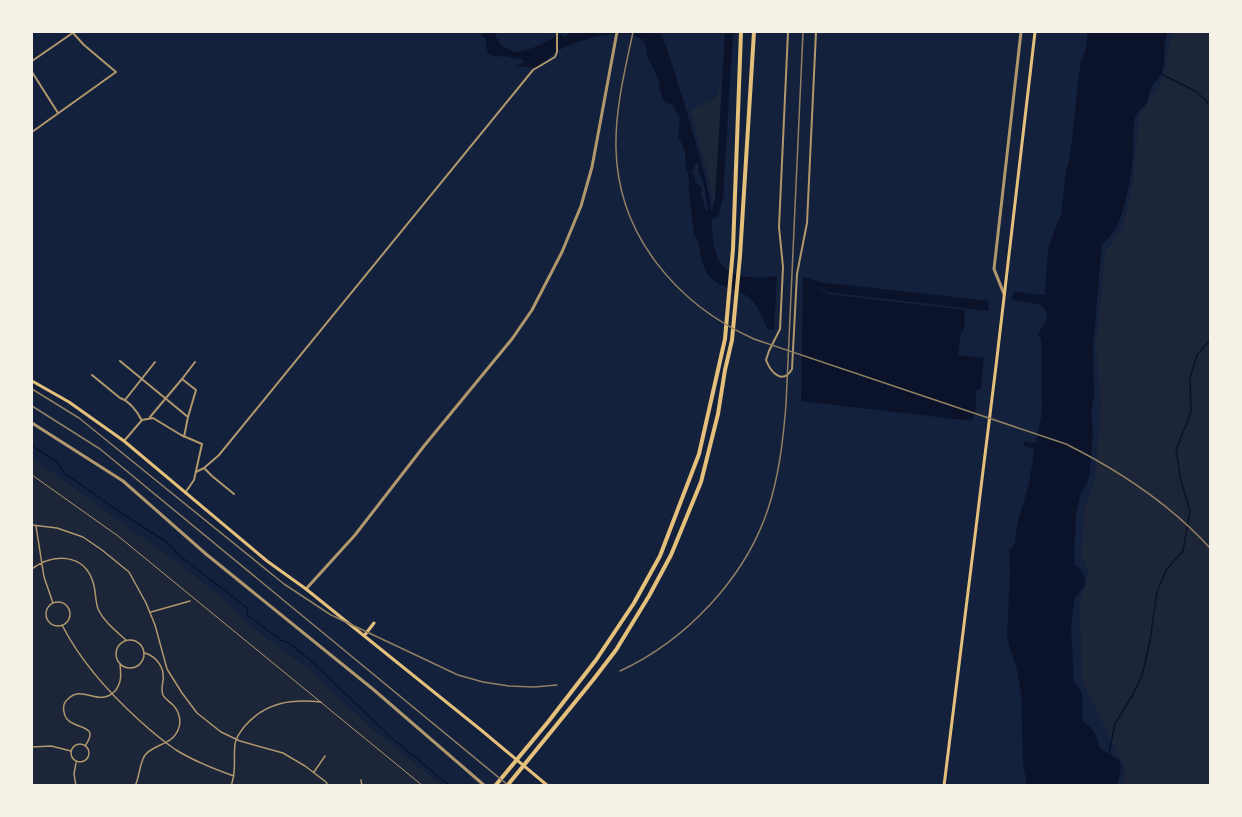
<svg xmlns="http://www.w3.org/2000/svg" width="1242" height="817" font-family="'DM Sans',sans-serif">
<rect width="100%" height="100%" fill="#14213d"/>
<path fill="#1d2539" d="M1172,32H1210V785H1124L1125,769L1082,681L1080,601L1089,573L1081,554L1085,506L1094,482L1101,407L1096,347L1105,252L1123,227L1132,190L1139,116L1162,81Z
M725,65L717,199L716,206L713,209L712,192L691,110L717,97Z
M32,458L45,467L119,521L177,562L222,598L248,625L310,670L371,728L441,785L32,786Z"/>
<path fill="#0b132b" fill-rule="evenodd" d="M487,32H496V38L498,39L501,46L511,50L512,52C530,52 545,42 561,34L565,37L571,32H660C669,51 674,72 681,93C691,126 702,160 709,195C714,215 708,249 723,266C732,278 752,277 766,278L767,277L777,276L774,330L767,329C760,309 753,295 732,289C724,286 717,285 711,278C706,273 702,264 701,257C699,249 700,241 694,235L690,201L688,174L685,163V151L678,136L680,119L672,104L665,103L660,90L658,78L647,56C649,14 577,41 557,51C551,55 545,62 539,66C533,68 521,67 516,66L524,62L521,59H517L506,56L503,57L499,55L496,57L488,54L485,38L482,36L483,34ZM699,163L698,172C706,183 705,197 708,209L706,210H704L705,208L703,203L705,201L702,199V196L700,195L702,189L695,181V176L692,172L695,164Z
M1088,32H1168C1162,43 1167,58 1162,72C1159,79 1152,84 1150,91C1148,96 1149,100 1146,104C1141,109 1137,110 1135,118C1132,130 1134,143 1133,155C1131,178 1124,231 1102,244L1093,346L1094,397L1091,412L1093,433L1090,472L1088,481L1080,495L1076,514L1074,564L1082,572L1085,578L1084,587L1075,597L1071,626L1074,683C1086,691 1082,708 1082,721C1093,728 1097,735 1100,748C1106,753 1113,755 1120,761L1121,771L1117,785H1027L1023,764L1021,692L1016,665L1010,649L1007,635L1010,574L1009,551L1015,543L1017,524L1029,484L1034,452L1033,448L1023,446L1024,442L1036,443L1042,412L1041,340L1038,335C1042,322 1053,322 1042,305L1012,300L1013,293L1015,292L1043,295L1045,294L1048,249L1061,214L1066,171L1070,156L1073,131L1079,73L1081,61L1085,53Z
M803,277L827,284L829,283L989,301L988,311L827,292L813,284L827,294L965,310L964,330L961,332L958,355L984,358L981,388L976,391V408L972,421L801,401Z"/>
<g fill="none" stroke-linecap="round" stroke-linejoin="round">
<path stroke="#0b132b" stroke-width="1.5" d="M1161,74L1197,92L1210,105
M32,446L57,462L64,473L123,514L168,543L179,555L247,608V615L281,640L289,643L308,658L394,740L450,786
M1109,753L1115,724L1132,696L1142,676L1150,641L1157,592L1166,570L1183,551L1190,511L1181,481L1176,450L1191,412L1190,378L1197,355L1210,340"/>
<path stroke="#0b132b" stroke-width="8" d="M711,215L715,214L719,198L729,32"/>
<path stroke="#b1986c" stroke-width="1" d="M32,475L118,536L423,786"/>
<path stroke="#b1986c" stroke-width="1.5" d="M32,525L57,528L83,537L102,550L129,572L146,603L155,625L167,669L182,693L197,713L221,732L240,741L283,753L305,766L326,782L328,786
M36,526L44,577L53,603
M32,569C52,553 84,553 93,582C96,591 95,600 98,609C104,622 116,631 126,640
M46 614a12 12 0 1 1 24 0a12 12 0 1 1-24 0Z
M151,612L190,601
M62,625C81,662 109,693 140,721C151,731 163,741 176,750C194,761 214,769 234,776
M116 654a14 14 0 1 1 28 0a14 14 0 1 1-28 0Z
M71 753a9 9 0 1 1 18 0a9 9 0 1 1-18 0Z
M85,746C103,720 67,733 64,712C63,707 64,702 68,699C82,684 99,708 115,691C122,682 121,675 120,664
M32,747L51,746L71,751
M314,772L325,756
M361,780L362,786
M76,786L74,774L76,763
M135,786C140,776 139,764 145,755C154,744 172,745 178,730C182,722 179,711 173,705C169,701 165,699 163,695C161,690 162,686 163,681C165,668 157,657 145,653
M231,786C237,770 233,759 235,744C236,737 240,732 244,727C265,702 291,699 321,702"/>
<path stroke="#b1986c" stroke-width="2" d="M788,32L779,227L783,267L780,329L769,351L766,360C771,373 783,385 792,369L797,274L807,223L816,32
M32,61L74,32
M32,72L58,113
M32,132L116,72L84,45L73,33
M120,361L188,417L184,437
M92,375L120,398C129,401 137,411 141,419
M182,379L195,362
M125,400L155,362
M150,417L182,379L196,390L188,417
M124,441L142,420L153,418L181,435L202,444L194,480L185,493
M204,468L212,476L234,494
M196,472L204,468L219,455L533,70L555,57L557,52V32"/>
<path stroke="#b1986c" stroke-width="3" d="M1004,294L994,269L1021,32
M32,423L123,481L206,554L374,690L485,786
M306,589L355,535L424,446L512,339L532,310L562,252L581,206L592,167L617,32"/>
<path stroke="#e5c07b" stroke-width="3" d="M32,381L69,402L124,441L267,561L306,589L481,730L548,786
M364,636L374,623
M944,786L996,366L1035,32"/>
<path stroke="#e5c07b" stroke-width="4" d="M495,786L548,722L596,660L634,603L660,556L699,454L725,339L733,249L741,32
M507,786L593,680L616,650L649,596L671,555L701,482L718,414L725,370L732,340L740,256L754,32"/>
<path stroke="#918062" stroke-width="1.5" d="M633,32C625,70 615,109 616,149C618,236 678,305 754,339L1066,444C1120,471 1169,503 1210,548
M32,389L79,418L284,584L331,615L458,675L483,682L509,686L534,687L557,685
M32,406L100,449L509,786
M620,671C685,641 745,579 768,509C779,476 783,441 786,405L803,32"/>
</g>
<rect width="1242" height="817" fill="none" stroke="#f6f1e7" stroke-width="66"/>
</svg>
